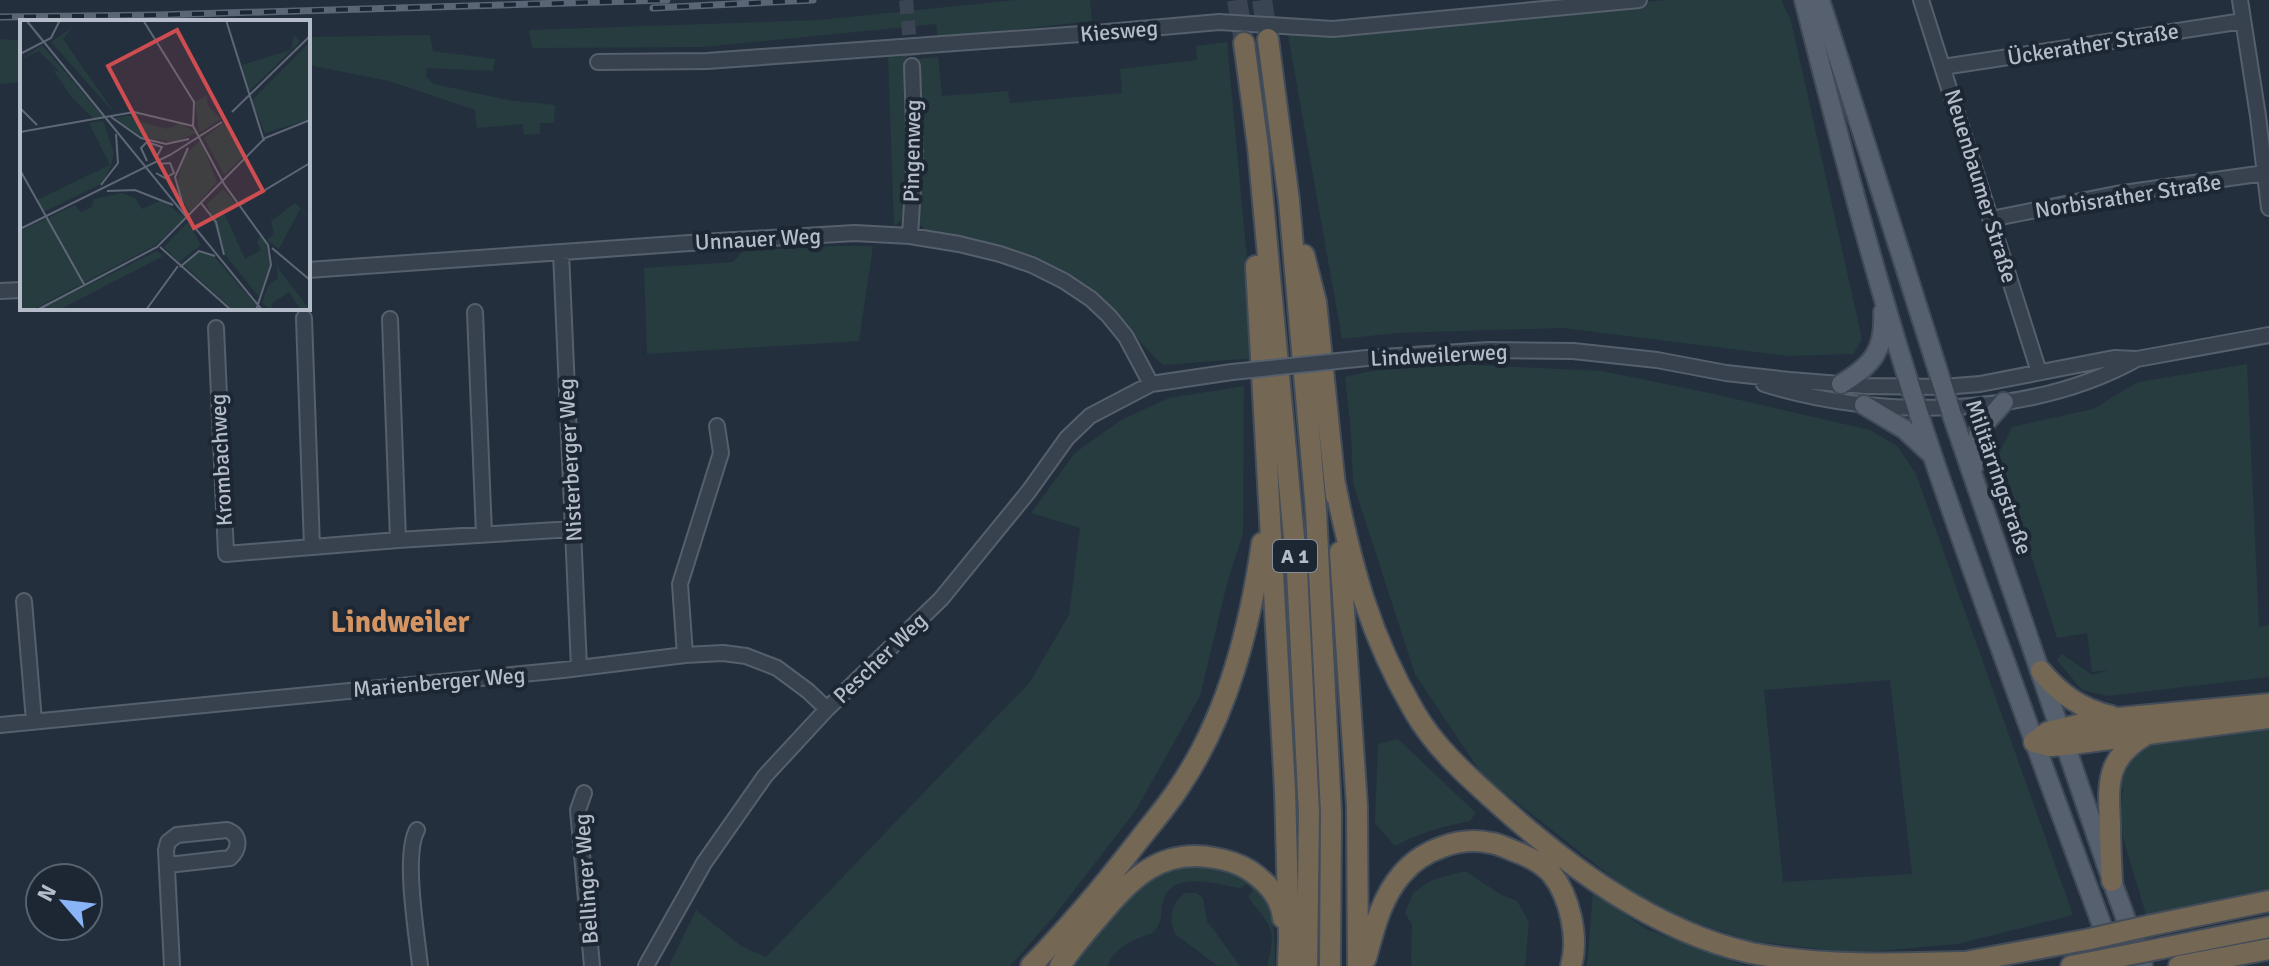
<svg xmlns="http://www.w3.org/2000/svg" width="2269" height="966" font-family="Signika,sans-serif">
<rect width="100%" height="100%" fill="#242f3e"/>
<path fill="#263c3f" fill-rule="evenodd" d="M1016,0H1090L1092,21L938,38L936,24L703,47L532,48L529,30L819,20Z
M1667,0H1781L1791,21L1862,339L1853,354L1788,356L1563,328L1396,333L1342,339L1288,35Z
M430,35L433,51L495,59L493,71L427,68L426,77L434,84L508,100L555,105L554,123H540V134L524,135L523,124L477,128L475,110L389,81L308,65V37Z
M0,39L22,41V82L0,84Z
M1227,42L1256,358L1164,365L1156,359L1114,313L1095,296L930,233L920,225V157L915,59L938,57L942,96L1008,91L1010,103L1122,93L1120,69L1197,60L1196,46Z
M907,54L910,155L904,218L894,226L888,55Z
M832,246H873L859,341L647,354L644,268L733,262L743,251Z
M1454,364L1602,371L1714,394L1870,430L1897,446L1916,474L2073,915L1957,944L1855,953L1750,941L1661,911L1623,886L1483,776L1415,674L1353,483L1351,432L1345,377L1372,371ZM1890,680L1912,874L1783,882L1764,690Z
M2247,364L2259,627L2269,625V677L2108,696L2082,690L2057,660L2062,654L2092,675L2109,670L2092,672L2087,633L2057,638L1999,453L2012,427L2093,409L2138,382Z
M1244,386L1243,533L1227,584L1200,696L1136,810L1055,915L1010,966H669L696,910L741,946L766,957L1030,682L1069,615L1080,528L1031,513L1075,453L1121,420L1169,398Z
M2269,726V892L2147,918L2123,838L2120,815L2123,788L2114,786L2117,772L2145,743Z
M1398,739L1476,813L1470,821C1444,826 1419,833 1395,846L1375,823L1378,744Z
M1203,864C1270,875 1275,906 1275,966H1267C1277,928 1271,927 1248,897L1253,891L1247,884L1240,888C1217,885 1173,869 1163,901C1160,911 1163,922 1155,930C1151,935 1150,934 1144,936C1129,941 1114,950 1107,966H1072C1087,941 1140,882 1166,871C1177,866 1191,865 1203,864Z
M1465,871L1500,894L1517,901L1529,922L1525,966H1411L1412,925L1405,913L1413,893L1432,880Z
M1593,892L1646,929L1745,966H1587Z
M1185,893H1196L1203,898L1207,921L1240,966H1218L1175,934C1168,919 1172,902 1185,893Z"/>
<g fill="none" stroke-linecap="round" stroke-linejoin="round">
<path stroke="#3a4453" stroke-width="14" stroke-dasharray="14 7" stroke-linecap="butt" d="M906,0L912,66"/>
<path stroke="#3a4453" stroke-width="20" stroke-dasharray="20 10" stroke-linecap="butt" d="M1237,0L1244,43
M1262,0L1268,39"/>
<g stroke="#565f6c" stroke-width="18">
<path id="minor" d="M1921,0L2039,372
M2240,0L2258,116L2269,208
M598,62L707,61L1095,33L1219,22L1333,29L1639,0
M1943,67L2243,21
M1991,219L2116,194L2265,173
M910,236L915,155L912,66
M561,252L579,668
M308,270L718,241L855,233L910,236L959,244L1000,254L1032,265L1064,281L1091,299L1109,316L1126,337L1151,384
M0,291L22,290
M475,312L484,534
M304,318L312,547
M390,319L398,540
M216,328L226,554L398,540L573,529
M1367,358L1489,350L1573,351L1657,360L1726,373L1790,380L1865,386L1943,387L1980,384L2114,358L2137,359L2269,335
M1764,384C1878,420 2031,418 2137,359
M24,601L34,721
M685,655L680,584L721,453L717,426
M0,725L563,670L685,655L723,653L746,656L777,668L808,691L827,709
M584,793L578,810L592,966
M417,830C403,855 417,935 420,966
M168,865L230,858C240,849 241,835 227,830L177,835L168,842L166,850L172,966
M646,966L704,863L765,776L827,709L941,599L1029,491L1067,438L1090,416L1151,384L1232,372"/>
</g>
<g stroke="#414a57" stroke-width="22">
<path id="major" d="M1804,0C1843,154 1883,309 1934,460C1992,630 2055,798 2117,966
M1820,0L1952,415L2112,881L2143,966
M1841,384C1873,365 1885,350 1883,312
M1864,405L1904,429L1932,455
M1973,468L1979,430L2004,402"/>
</g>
<g stroke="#434c59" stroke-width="24">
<path id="highway" d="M1268,39L1289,201L1316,511L1331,812L1330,966
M1244,43L1258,147L1297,571L1309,813L1307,966
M1304,255L1316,302L1336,496
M1256,266L1285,790L1289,938L1288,966
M1335,484C1352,568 1370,636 1414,711C1434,746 1464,773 1494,800C1567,866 1654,931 1751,953C1821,966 1892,964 1962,962
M1340,552L1357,806L1358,966
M2041,671C2060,694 2081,709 2111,716
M2034,742L2048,732L2086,723L2118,718L2269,704
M2034,742L2050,746L2065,745L2269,718
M2112,881C2111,862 2110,843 2110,824C2108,783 2106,759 2144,736
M2152,925L2269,901
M2163,948L2269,927
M1366,958C1374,929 1381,898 1402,874C1422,850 1460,836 1491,843C1499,844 1507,848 1514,851C1528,856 1540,862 1551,873C1570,896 1579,938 1571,966
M1949,965L2090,939
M1031,966C1070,926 1105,884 1139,840C1153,822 1168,805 1180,786C1228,715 1250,627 1262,543
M1060,966C1071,949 1084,934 1098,918C1130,880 1160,847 1215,858C1227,860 1239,864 1249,870C1267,882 1281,897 1283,918
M2071,966L2097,961
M2179,966L2269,949"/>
</g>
<use href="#minor" stroke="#38414e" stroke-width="14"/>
<use href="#major" stroke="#56606e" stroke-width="18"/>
<use href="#highway" stroke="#746855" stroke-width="20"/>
<g stroke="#5a6575" stroke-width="7">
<path id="rail" d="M653,8L813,0
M0,17L158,15L667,0"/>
</g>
<use href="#rail" stroke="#1d2633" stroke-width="4" stroke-dasharray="12" stroke-linecap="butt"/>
<g stroke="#565f6c" stroke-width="18" stroke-linecap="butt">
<path id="minor-bridge" d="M1232,372L1367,358"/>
</g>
<g stroke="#434c59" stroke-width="24" stroke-linecap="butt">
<path id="highway-bridge" d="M2090,939L2152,925
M2097,961L2163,948"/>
</g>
<use href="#minor-bridge" stroke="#38414e" stroke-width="14"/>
<use href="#highway-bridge" stroke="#746855" stroke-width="20"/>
</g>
<g text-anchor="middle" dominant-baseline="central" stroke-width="8" stroke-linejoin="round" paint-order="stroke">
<rect fill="#1d2633" stroke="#878f9c" stroke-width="2" x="1273" y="540" width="44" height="32" rx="6"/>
<g font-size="20" font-weight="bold" fill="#b4bcc9">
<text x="1295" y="556">A 1</text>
</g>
<g font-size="22" fill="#b4bcc9" stroke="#1d2633">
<text transform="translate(1119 31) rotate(-5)">Kiesweg</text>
<text transform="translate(2093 44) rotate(-9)">Ückerather Straße</text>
<text transform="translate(912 151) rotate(-89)">Pingenweg</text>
<text transform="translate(1981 186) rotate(73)">Neuenbaumer Straße</text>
<text transform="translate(2128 196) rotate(-9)">Norbisrather Straße</text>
<text transform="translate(758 239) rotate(-3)">Unnauer Weg</text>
<text transform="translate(1439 355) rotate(-3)">Lindweilerweg</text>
<text transform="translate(221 460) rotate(-93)">Krombachweg</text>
<text transform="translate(570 460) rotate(-93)">Nisterberger Weg</text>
<text transform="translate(1999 477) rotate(71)">Militärringstraße</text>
<text transform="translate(880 658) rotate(-44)">Pescher Weg</text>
<text transform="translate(439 682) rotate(-5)">Marienberger Weg</text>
<text transform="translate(586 879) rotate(-94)">Bellinger Weg</text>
</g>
<g font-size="30" font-weight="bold" fill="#d59563" stroke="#1d2633">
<text x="400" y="622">Lindweiler</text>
</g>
</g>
<g transform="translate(20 20)">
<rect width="290" height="290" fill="#242f3e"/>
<path d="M53,7L43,19L96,95L31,22ZM274,15L280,22L228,72L222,45L271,30ZM290,22V99L245,113L231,81ZM22,25L84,98H73L53,79L33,50L40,52L19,31L0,40ZM187,75L188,86L201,99L179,113L175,82ZM119,94L118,101L148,109L160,103L177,113L153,122L122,117L94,98ZM83,101L94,133L91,146L83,163L24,192L17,180L90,145L69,103ZM203,103L225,135L204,155L184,118ZM181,120L197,162L170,192L156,170L163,136ZM203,169L216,183L198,195H205L225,239L241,230L237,222L241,214L245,220L250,244L239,277L205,235L187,184ZM102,173L115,178L122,189L142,180L165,198L134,226L12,290H0V211L55,185L61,192L72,187L74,179ZM275,183L290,198V199L280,189L259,229L247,220L254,214L251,201ZM168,202L181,225L159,242L144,227ZM137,231L143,236L39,290H18ZM255,231L258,248L290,290H281L269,272L251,284L252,290L242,283L248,266L258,258ZM178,232L192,234L236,285L235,290H213L164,245Z" fill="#263c3f"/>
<path fill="none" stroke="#5e6776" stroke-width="2" d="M6,0L242,290M123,0L174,82L173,106M206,0L244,121M0,34L31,18L40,0M0,88L17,105M212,92L290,16M91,97L121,118L146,124L169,119M173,106L204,164L248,225L251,245L236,290M0,112L114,92L173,106M127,141L121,128L127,122L142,127L136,138M0,150L65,266M136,153L145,158L154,153L150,143L139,144M81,165L98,143L96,114M87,171L115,170L153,185M181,183L196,202L204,235M163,185L155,157L168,128M220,185L290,143M0,209L150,135L202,102M140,227L211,290M252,228L290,260M160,247L179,231L195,236M17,290L137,227L245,118L290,100M126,290L158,246"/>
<path fill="#ce4d50" fill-opacity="0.15" stroke="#ce4d50" stroke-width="4" d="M157,10L243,171L174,208L88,46Z"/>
<rect width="290" height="290" fill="none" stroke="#b4bcc9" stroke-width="4"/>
</g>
<g transform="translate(64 902) rotate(298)"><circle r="38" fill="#1d2633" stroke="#59626f" stroke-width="2"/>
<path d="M0-6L14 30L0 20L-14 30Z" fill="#8ab4f8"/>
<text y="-12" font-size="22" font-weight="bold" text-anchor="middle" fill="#b4bcc9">N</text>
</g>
</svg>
